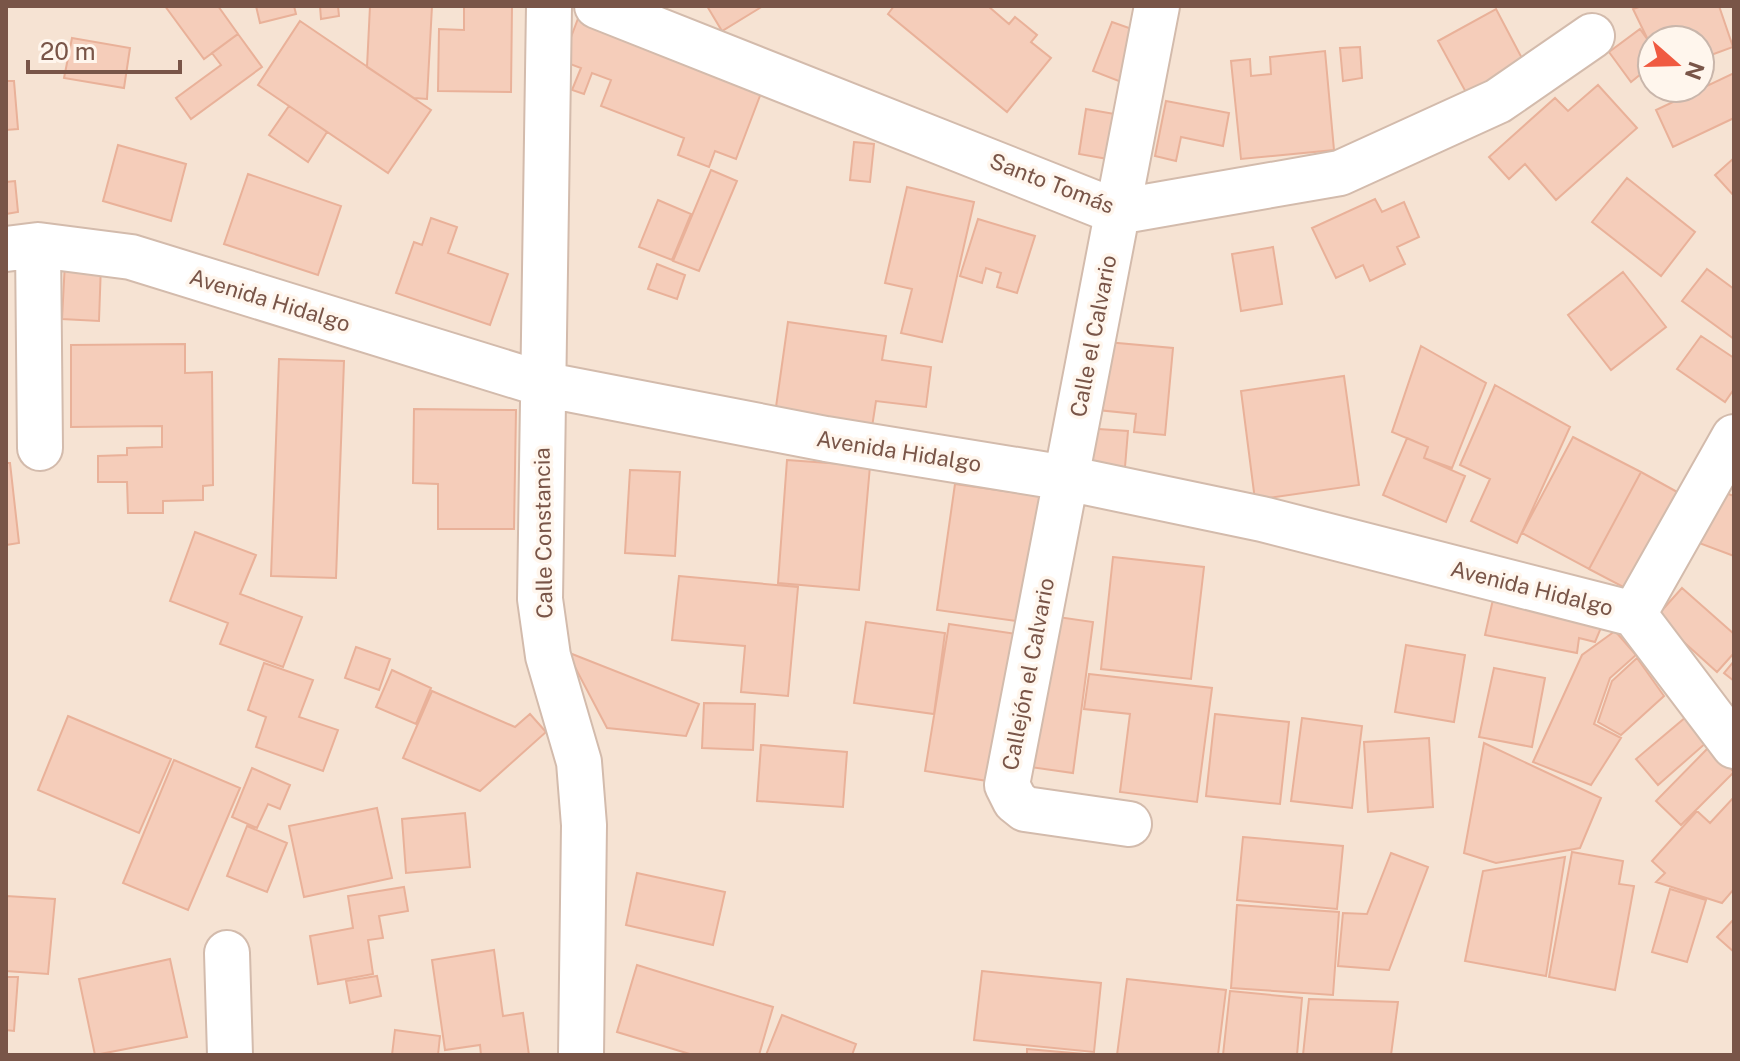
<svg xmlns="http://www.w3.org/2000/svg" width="1740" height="1061" font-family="'Public Sans',sans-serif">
<rect width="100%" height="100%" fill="#fef2e5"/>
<path fill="#f6e3d3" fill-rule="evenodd" d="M6,6H1734V1055H6ZM1652,40H1700V88H1652Z"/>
<path fill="#f5cdba" stroke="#e9b199" stroke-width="2" d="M165,6H218L238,34L204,59Z
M256,6H294L296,14L260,23Z
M320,6H338L339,16L321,19Z
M370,6H432L427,99L414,98L367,67Z
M464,6H512L511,92L438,91L439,29L464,30Z
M707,6H763L722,31Z
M894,6H988L1009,24L1015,17L1037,35L1031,42L1051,58L1007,112L888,14Z
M1642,6H1719L1733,47L1700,59V40H1676L1672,31L1648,40L1633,9Z
M582,8L766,80L736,159L715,151L709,167L678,155L684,138L601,106L611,80L592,73L584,94L572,90L581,68L562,61Z
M1496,9L1525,64L1468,96L1438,41Z
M300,21L431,110L388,173L258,85Z
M1112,22L1149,35L1129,85L1093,71Z
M1640,29L1652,46V65L1631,82L1609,52Z
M238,34L262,67L191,119L176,98L221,65L212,53Z
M72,38L130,48L124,88L64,78Z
M1360,47L1362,78L1343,81L1340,48Z
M1325,51L1334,150L1241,159L1231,61L1250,59L1251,76L1271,74L1270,57Z
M1734,73V118L1673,147L1656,110Z
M6,81H14L18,129L6,130Z
M1598,85L1637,128L1556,200L1525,164L1509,179L1489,157L1555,98L1568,111Z
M1166,101L1229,113L1223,146L1181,137L1176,161L1155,156Z
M289,106L327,132L308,162L269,135Z
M1086,109L1126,116L1119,161L1079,154Z
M854,142L874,144L870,182L850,180Z
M118,145L186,164L171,221L103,201Z
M1734,158V196L1715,175Z
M711,170L737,181L699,271L673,261Z
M248,174L341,206L318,275L224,244Z
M1627,178L1695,232L1661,276L1592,222Z
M15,181L18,212L6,214V182Z
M907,187L974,202L942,342L901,333L912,289L885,283Z
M1375,199L1382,212L1404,202L1419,237L1397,247L1405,264L1370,281L1363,265L1336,278L1312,228Z
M658,200L691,214L672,260L639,247Z
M431,218L457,227L448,253L508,274L490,325L396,293L414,242L422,245Z
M978,219L1035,236L1017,293L997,287L1001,273L986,268L982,283L960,276Z
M1273,247L1282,304L1241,311L1232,254Z
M65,262L101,264L99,321L62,319Z
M657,264L685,275L677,299L648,289Z
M1707,269L1734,289V339L1682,301Z
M1623,272L1666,327L1611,370L1568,315Z
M788,322L886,336L882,360L931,367L926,407L876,401L872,427L775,414Z
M1701,336L1734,358V389L1725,402L1677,369Z
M1095,341L1173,348L1165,435L1134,432L1136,414L1088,409Z
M185,344V373L212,372L213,485L203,486V500L163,501V513H128L127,482H98V456L127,455V448L162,447V426L71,427V345Z
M1421,346L1486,383L1452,468L1424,458L1428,447L1392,432Z
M279,359L344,361L336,578L271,576Z
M1344,376L1359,485L1255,500L1241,391Z
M1495,385L1570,427L1517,543L1471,521L1490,479L1460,465Z
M414,409L516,410L514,529H438V484L413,483Z
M1083,428L1128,431L1125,467L1080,464Z
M1573,437L1641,472L1589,569L1522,533Z
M1407,438L1428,447L1424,458L1465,476L1446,522L1383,495Z
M787,460L870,466L859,590L778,583Z
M6,463H10L19,543L6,545Z
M630,470L680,472L675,556L625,553Z
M1641,472L1679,493L1627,589L1589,569Z
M955,484L1054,498L1037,624L937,610Z
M1717,490L1734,496V556L1699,543Z
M195,532L256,555L240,594L302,617L283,667L220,644L228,623L170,601Z
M1113,557L1204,567L1191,679L1101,669Z
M679,576L798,587L788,696L741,692L745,646L672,640Z
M1682,588L1734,634V653L1717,672L1656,617Z
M1494,595L1603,623L1595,642L1579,638L1577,653L1485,635Z
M1044,615L1093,622L1073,773L1023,766Z
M866,622L945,633L934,714L854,703Z
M949,624L1030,636L1006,784L925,771Z
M1615,631L1636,655L1610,678L1594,724L1621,738L1591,785L1533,762L1582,655Z
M1406,645L1465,655L1454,722L1395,712Z
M356,647L390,659L379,690L345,678Z
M567,652L699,704L686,736L607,728Z
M1637,658L1664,696L1621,735L1598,722L1612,681Z
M1734,661V681L1724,673Z
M264,663L313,680L299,717L338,730L323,771L256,747L266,717L248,710Z
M1494,668L1545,678L1532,747L1479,737Z
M392,670L431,688L416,724L376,707Z
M1089,674L1212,688L1197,802L1120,792L1130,714L1084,709Z
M432,691L515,727L530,714L546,732L480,791L403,758Z
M704,703L755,704L753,750L702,748Z
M1215,714L1289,722L1280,804L1206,796Z
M68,716L171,759L139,833L38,790Z
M1686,717L1707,742L1658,785L1636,759Z
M1302,718L1362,726L1352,808L1291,801Z
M1429,738L1433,807L1368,812L1364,742Z
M1484,743L1601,798L1580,848L1496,863L1464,853Z
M761,745L847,752L843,807L757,801Z
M1709,747L1734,772L1681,825L1656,801Z
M174,760L240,788L188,910L123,883Z
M252,768L290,785L280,809L268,804L257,828L232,817Z
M1734,797V889L1722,903L1656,882L1665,873L1652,861L1697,811L1710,823Z
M377,808L392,878L304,897L289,826Z
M465,813L470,867L406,873L402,819Z
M247,826L287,843L267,892L227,876Z
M1243,837L1343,846L1337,909L1237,900Z
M1572,852L1623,861L1619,884L1634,886L1615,990L1549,977Z
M1391,853L1428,867L1389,970L1338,966L1343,913L1367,914Z
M1565,857L1546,976L1465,961L1483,871Z
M637,873L725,892L713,945L626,925Z
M404,887L408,911L379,916L383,938L368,940L373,974L318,984L310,936L353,928L348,896Z
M1670,889L1706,900L1687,962L1652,952Z
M6,896L55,899L48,974L6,971Z
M1237,905L1339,912L1333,995L1231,988Z
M1734,919V952L1717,937Z
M494,950L503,1016L523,1013L529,1055H481L480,1045L445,1050L432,960Z
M170,959L187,1037L95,1055L79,979Z
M637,965L773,1007L759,1055H693L617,1032Z
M982,971L1101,983L1094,1052L974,1040Z
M377,976L381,996L350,1003L346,981Z
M6,977H18L14,1031L6,1030Z
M1127,979L1226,990L1218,1055H1117Z
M1230,991L1302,998L1297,1055H1223Z
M1309,999L1398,1002L1391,1055H1303Z
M782,1015L856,1044L852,1055H766Z
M395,1030L440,1036L438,1055H392Z
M1027,1049L1096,1055H1027Z"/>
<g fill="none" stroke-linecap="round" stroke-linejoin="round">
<g stroke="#d3bbac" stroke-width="48">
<path id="street" d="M549,6L540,599L548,656L579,762L584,825L581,1055
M597,6L1117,212L1340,173L1498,101L1592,36
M38,245L40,448
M6,249L38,245L131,257L542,384L826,439L1066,478L1262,519L1634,614L1734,746
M1634,614L1734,437
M1129,824L1025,809L1015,801L1007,785L1157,6
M227,953L230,1055"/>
</g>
<use href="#street" stroke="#fff" stroke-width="44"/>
</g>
<g text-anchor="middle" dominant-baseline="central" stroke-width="7" stroke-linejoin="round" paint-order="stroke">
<g font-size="22" fill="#795548" stroke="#fff6ed">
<text transform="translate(1052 183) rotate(21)">Santo Tomás</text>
<text transform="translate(270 300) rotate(17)">Avenida Hidalgo</text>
<text transform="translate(1093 336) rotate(-79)">Calle el Calvario</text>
<text transform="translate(899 451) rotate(9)">Avenida Hidalgo</text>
<text transform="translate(543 533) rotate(-91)">Calle Constancia</text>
<text transform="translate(1532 588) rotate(14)">Avenida Hidalgo</text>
<text transform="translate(1028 674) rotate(-79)">Callejón el Calvario</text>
</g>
</g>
<rect width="1740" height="1061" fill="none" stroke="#795548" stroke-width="16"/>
<g transform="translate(1676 64) rotate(110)"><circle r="38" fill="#fff6ed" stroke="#c9b6ab" stroke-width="2"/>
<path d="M0-6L14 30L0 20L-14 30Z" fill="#f05a41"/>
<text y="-12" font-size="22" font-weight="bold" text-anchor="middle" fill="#795548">N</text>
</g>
<path d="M28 60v12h152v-12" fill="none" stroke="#795548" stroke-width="4"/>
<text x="40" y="60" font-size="24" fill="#795548" stroke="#fff6ed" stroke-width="6" paint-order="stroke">20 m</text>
</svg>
